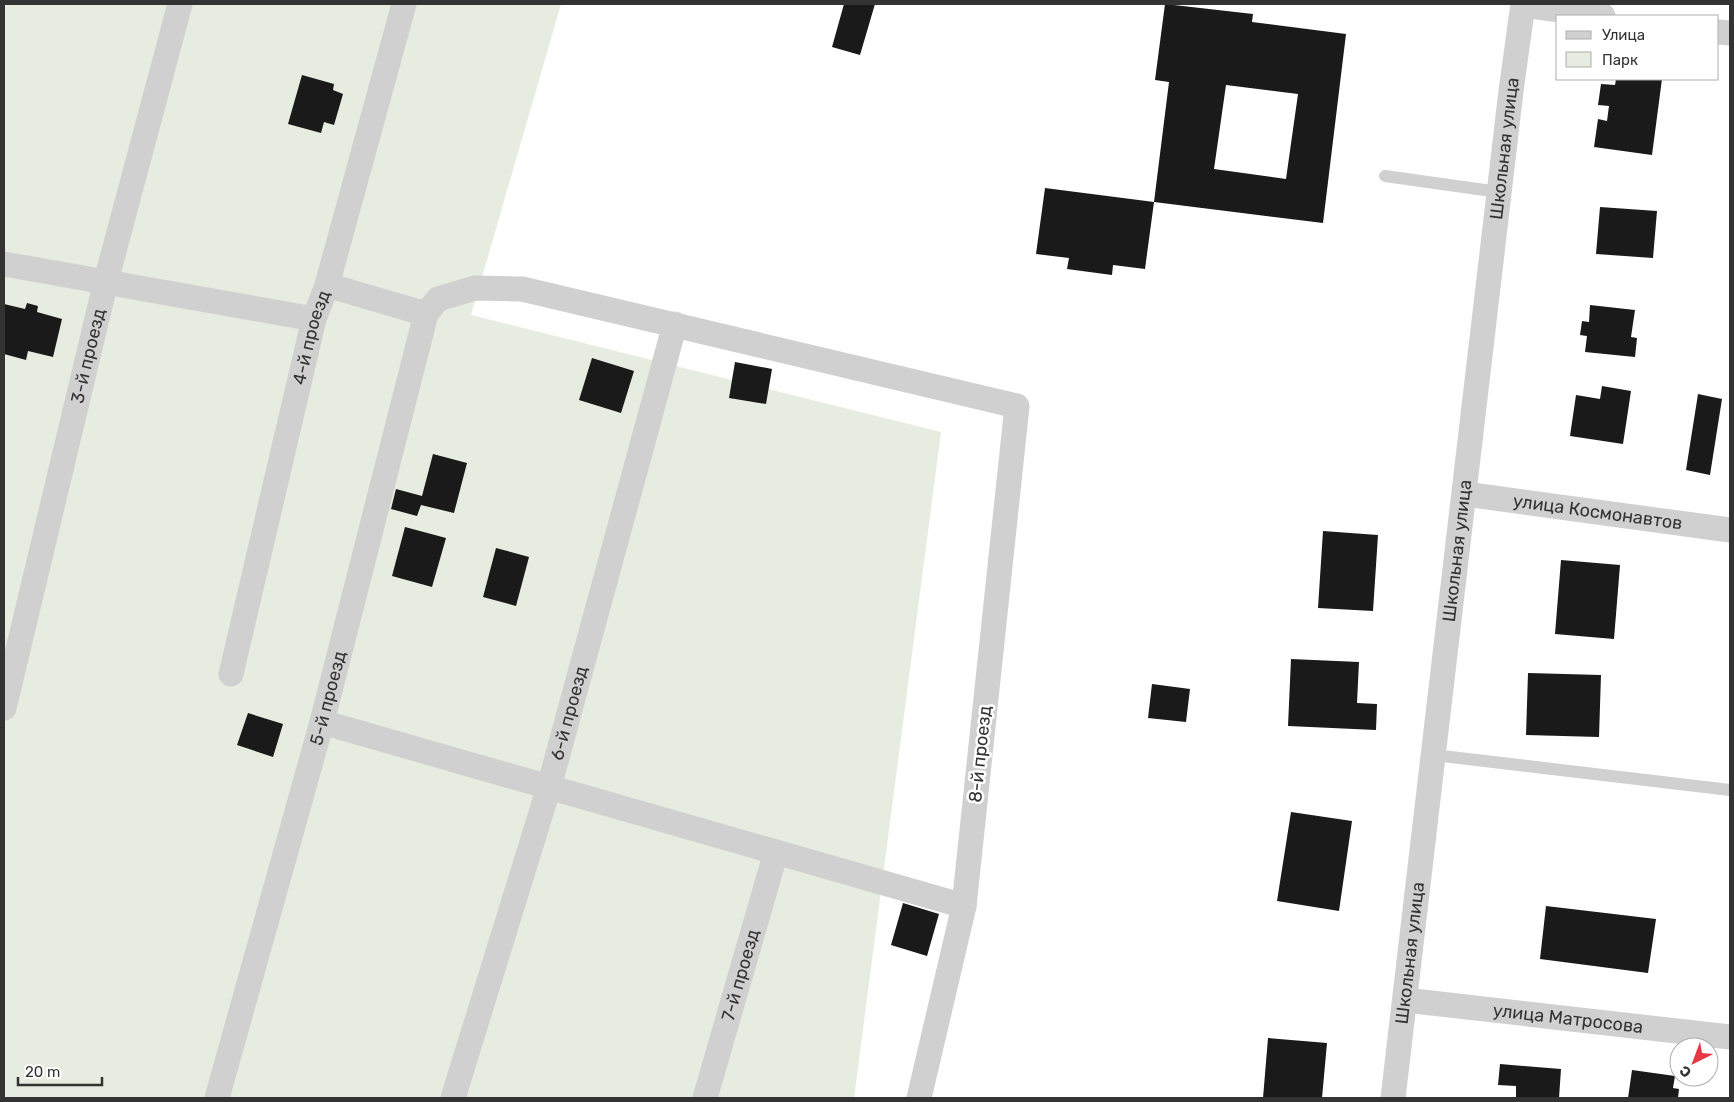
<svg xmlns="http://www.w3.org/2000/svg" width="1734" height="1102" font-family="Rubik,sans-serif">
<rect width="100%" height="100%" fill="#fff"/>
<path fill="#e6ecdf" d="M4,4H561L471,315L941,432L854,1098H4Z"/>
<path fill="#1a1a1a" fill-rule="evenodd" d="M844,4H875L860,55L832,47Z
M1165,4L1253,14L1252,22L1346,34L1323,223L1154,202L1145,269L1113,265L1112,275L1067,269L1069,258L1036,254L1045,188L1154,202L1169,82L1155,80ZM1226,85L1298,94L1286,179L1214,169Z
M302,75L334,84L333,90L343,94L334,125L324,122L321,133L288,124Z
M1616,79H1662L1652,155L1594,147L1598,119L1607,121L1609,106L1598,105L1601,84L1615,85Z
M1600,207L1657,211L1653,258L1596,254Z
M27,303L38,306L37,312L62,319L53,357L28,351L26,360L4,354V304L25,309Z
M1590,305L1635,310L1631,337L1637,338L1635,357L1585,352L1587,336L1580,335L1582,321L1589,322Z
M592,358L634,371L621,413L579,400Z
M735,362L772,369L766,404L729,398Z
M1602,386L1631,391L1623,444L1570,436L1576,395L1600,399Z
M1698,394L1722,399L1710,475L1686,470Z
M433,454L467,463L454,513L421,505L417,516L391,509L396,489L422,496Z
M405,527L446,538L432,587L392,576Z
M1323,531L1378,535L1373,611L1318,608Z
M496,548L529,557L516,606L483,597Z
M1561,560L1620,565L1614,639L1555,634Z
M1291,659L1359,662L1357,703L1377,704L1376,730L1288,726Z
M1528,673L1601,675L1599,737L1526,735Z
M1152,684L1190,689L1186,722L1148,718Z
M248,713L283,724L273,757L237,745Z
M1291,812L1352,821L1339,911L1277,901Z
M903,903L939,914L927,956L891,945Z
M1546,906L1656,919L1648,973L1540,959Z
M1268,1038L1327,1043L1322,1098H1263Z
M1500,1064L1561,1069L1559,1098H1516V1086L1498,1085Z
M1632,1070L1675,1076L1673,1088L1679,1089L1678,1098H1628Z"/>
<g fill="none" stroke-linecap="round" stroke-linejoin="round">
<path stroke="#d0d0d0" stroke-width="12" d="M1385,176L1499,192
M1434,755L1730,790"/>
<g stroke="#d0d0d0" stroke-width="25">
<path d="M1523,5L1603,16"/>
<path d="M1718,32L1730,33"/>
<path d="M4,264L314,319"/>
<path d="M327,285L426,314"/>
<path id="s1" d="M1465,494L1730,530"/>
<path id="s2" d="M231,674L314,319L327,285L404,4"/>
<path id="s3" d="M4,708L106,281L180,4"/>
<path d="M322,722L964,906"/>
<path id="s4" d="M1405,1000L1730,1037"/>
<path id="s5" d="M217,1098L322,722L426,314L438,299L475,288L522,289L1017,406L964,906L919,1098"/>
<path id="s6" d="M453,1098L549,787L675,324"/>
<path id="s7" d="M705,1098L776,852"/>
<path id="s8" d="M1393,1098L1511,91L1523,4"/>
</g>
</g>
<g text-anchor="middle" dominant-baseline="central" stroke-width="5" stroke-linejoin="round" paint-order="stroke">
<g font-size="18" fill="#333" stroke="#fff">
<text stroke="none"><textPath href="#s8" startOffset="956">Школьная улица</textPath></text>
<text stroke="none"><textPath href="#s2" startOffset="346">4-й проезд</textPath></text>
<text stroke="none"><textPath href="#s3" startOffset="362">3-й проезд</textPath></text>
<text stroke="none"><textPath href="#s1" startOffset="134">улица Космонавтов</textPath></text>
<text stroke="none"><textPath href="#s8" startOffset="551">Школьная улица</textPath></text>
<text stroke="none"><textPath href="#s5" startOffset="415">5-й проезд</textPath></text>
<text stroke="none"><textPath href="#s6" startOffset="402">6-й проезд</textPath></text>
<text transform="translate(980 754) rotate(-84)">8-й проезд</text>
<text stroke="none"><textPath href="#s8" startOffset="146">Школьная улица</textPath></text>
<text stroke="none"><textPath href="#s7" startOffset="128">7-й проезд</textPath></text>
<text stroke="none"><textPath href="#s4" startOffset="164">улица Матросова</textPath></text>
</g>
</g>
<rect width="1734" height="1102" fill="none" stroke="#333333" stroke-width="10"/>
<rect x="1556" y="15" width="162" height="65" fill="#ffffff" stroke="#adadad"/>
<rect x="1566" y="31" width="25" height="8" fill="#d0d0d0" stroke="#adadad"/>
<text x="1602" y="40" font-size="15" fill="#333333">Улица</text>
<rect x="1566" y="52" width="25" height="15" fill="#e6ecdf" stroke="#adadad"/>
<text x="1602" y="65" font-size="15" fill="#333333">Парк</text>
<g transform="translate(1694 1062) rotate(222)"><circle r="24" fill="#ffffff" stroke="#adadad"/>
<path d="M0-4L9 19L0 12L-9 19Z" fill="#e63946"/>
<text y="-8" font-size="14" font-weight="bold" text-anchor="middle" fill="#333333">С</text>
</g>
<path d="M18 1077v8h84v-8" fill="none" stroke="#333333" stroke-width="2.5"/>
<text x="25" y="1077" font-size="15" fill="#333333" stroke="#ffffff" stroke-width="4" paint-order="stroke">20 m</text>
</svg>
